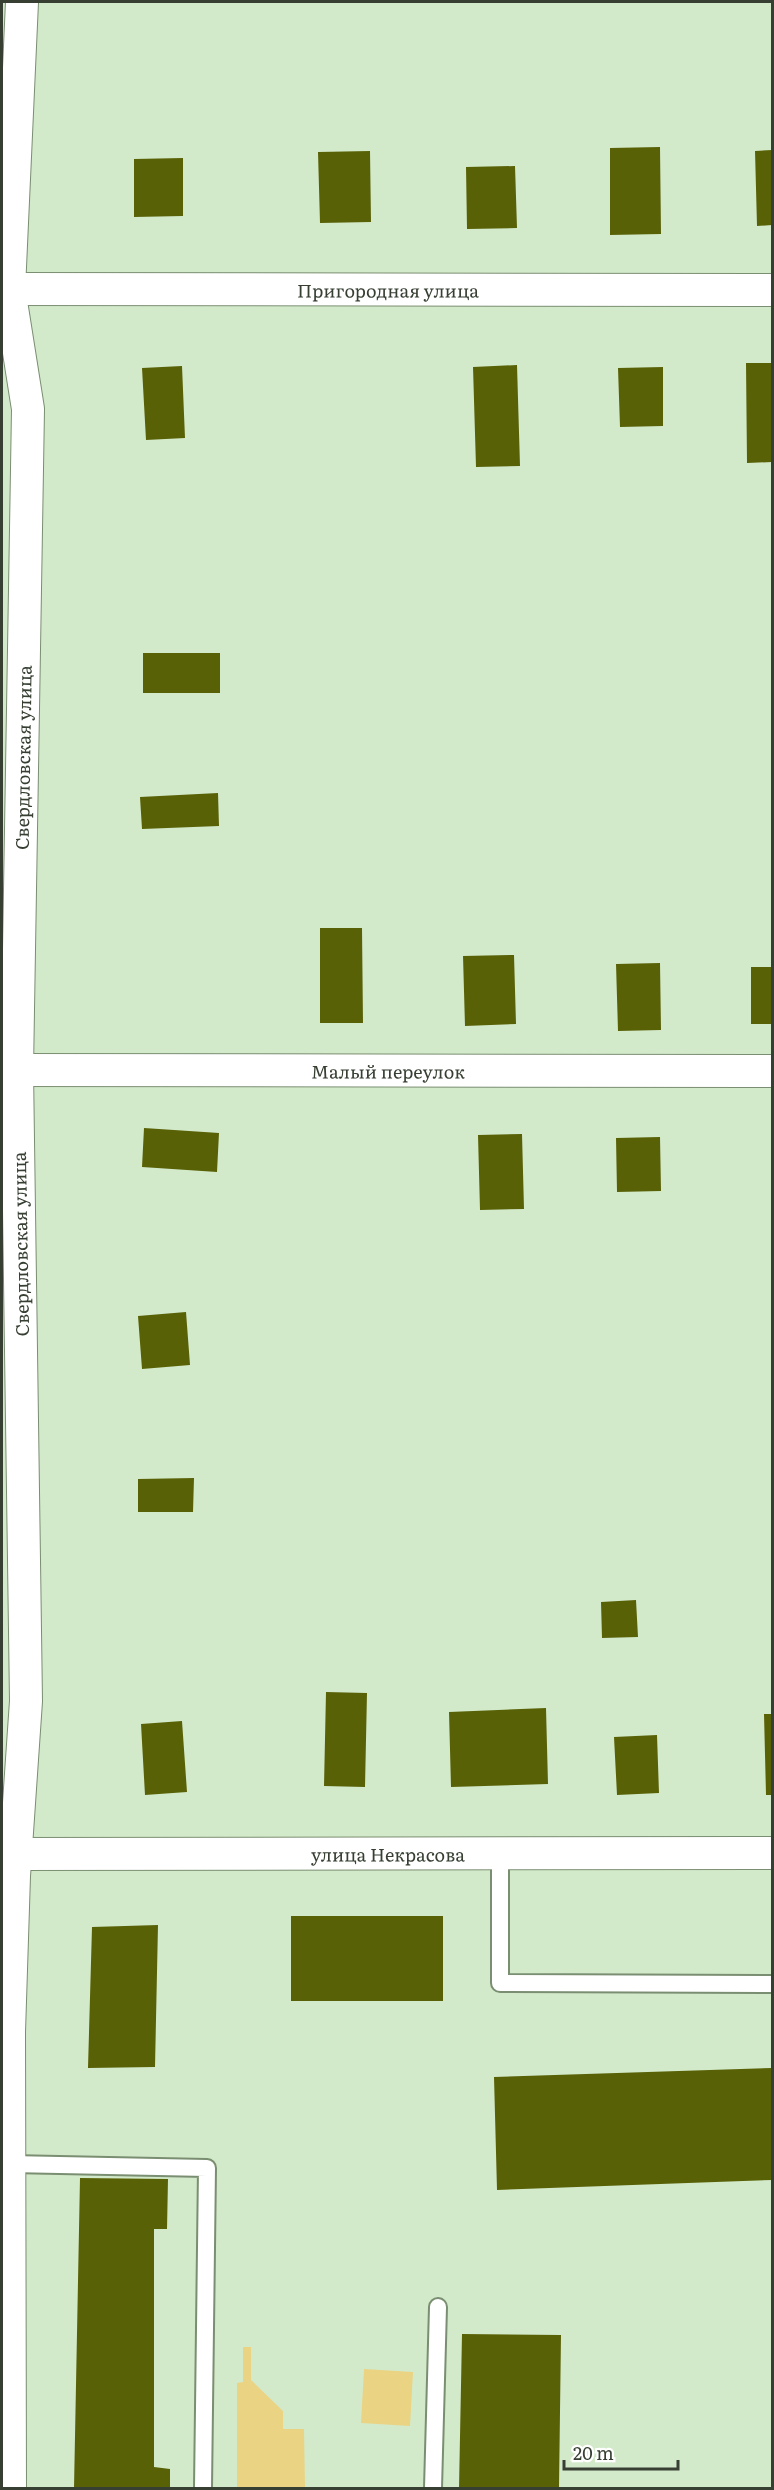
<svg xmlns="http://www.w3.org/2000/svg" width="774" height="2490" font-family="Literata,serif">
<rect width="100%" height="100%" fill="#d3eaca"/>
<path fill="#ead383" d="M243,2347H251V2380L283,2411V2429H304L305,2488H237V2383L243,2382Z
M364,2369L413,2372L410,2426L361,2423Z"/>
<path fill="#596107" d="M660,147L661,234L610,235V148Z
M772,150V225L757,226L755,151Z
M370,151L371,222L320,223L318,152Z
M183,158V216L134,217V159Z
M515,166L517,228L467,229L466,167Z
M746,363H772V462L747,463Z
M517,365L520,466L476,467L473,367Z
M182,366L185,438L146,440L142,368Z
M663,367V426L620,427L618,368Z
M143,653H220V693H143Z
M218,793L219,826L142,829L140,797Z
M320,928H362L363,1023H320Z
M514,955L516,1024L465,1026L463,956Z
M660,963L661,1030L618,1031L616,964Z
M751,967H772V1024H751Z
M144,1128L219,1133L217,1172L142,1167Z
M522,1134L524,1209L480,1210L478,1135Z
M660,1137L661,1191L617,1192L616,1138Z
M186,1312L190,1365L142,1369L138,1316Z
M194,1478L193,1512H138V1479Z
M636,1600L638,1637L602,1638L601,1602Z
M326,1692L367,1693L365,1787L324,1786Z
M546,1708L548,1784L451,1787L449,1712Z
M764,1714H772V1795H766Z
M182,1721L187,1792L145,1795L141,1724Z
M657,1735L659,1793L617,1795L614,1737Z
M291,1916H443V2001H291Z
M158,1925L155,2067L88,2068L92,1927Z
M772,2068V2180L497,2190L494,2077Z
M80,2178L168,2179L167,2229H154V2467L170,2469V2488H74Z
M462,2334L561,2335L559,2488H459Z"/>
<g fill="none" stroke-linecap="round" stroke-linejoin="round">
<g stroke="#7a8e71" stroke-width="20">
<path id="lane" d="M500,1853V1983L772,1984
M10,2164L207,2168L203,2488
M433,2488L438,2307"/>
</g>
<g stroke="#7a8e71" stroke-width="34">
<g id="street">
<path id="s1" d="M2,289L772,290"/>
<path id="s2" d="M2,1070L772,1071"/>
<path id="s3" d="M2,1854L772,1853"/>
<path id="s4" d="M10,2488L9,2032L14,1876L26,1701L17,1070L28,409L9,289L22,2"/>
</g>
</g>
<use href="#lane" stroke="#fff" stroke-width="16"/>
<use href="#street" stroke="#fff" stroke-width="32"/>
</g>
<g text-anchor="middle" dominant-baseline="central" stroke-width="6" stroke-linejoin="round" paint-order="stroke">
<g font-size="18" fill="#363f32" stroke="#fff">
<text stroke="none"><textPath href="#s1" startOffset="386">Пригородная улица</textPath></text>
<text stroke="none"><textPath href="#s4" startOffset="1731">Свердловская улица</textPath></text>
<text stroke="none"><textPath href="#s2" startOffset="386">Малый переулок</textPath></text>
<text transform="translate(20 1244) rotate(-91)">Свердловская улица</text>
<text stroke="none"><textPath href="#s3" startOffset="386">улица Некрасова</textPath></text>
</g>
</g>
<rect width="774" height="2490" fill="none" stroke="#363f32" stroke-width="6"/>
<path d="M564 2460v9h114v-9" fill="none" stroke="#363f32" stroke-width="3"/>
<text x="573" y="2460" font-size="18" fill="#363f32" stroke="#ffffff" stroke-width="4.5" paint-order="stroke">20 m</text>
</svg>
